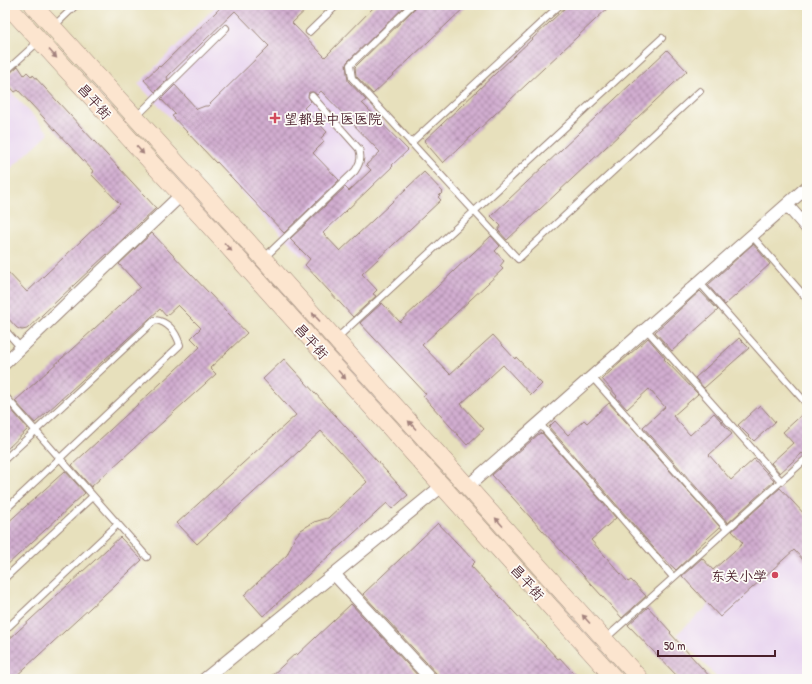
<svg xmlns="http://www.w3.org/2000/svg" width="812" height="684" font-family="'Patrick Hand','LXGW WenKai TC',sans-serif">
<defs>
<pattern id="building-cross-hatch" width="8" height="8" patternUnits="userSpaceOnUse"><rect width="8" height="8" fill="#d1add0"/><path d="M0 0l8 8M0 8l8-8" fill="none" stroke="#ac8ca9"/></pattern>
</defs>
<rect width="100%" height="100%" fill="#fdfcf7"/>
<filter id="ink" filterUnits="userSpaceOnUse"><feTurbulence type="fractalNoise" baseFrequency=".025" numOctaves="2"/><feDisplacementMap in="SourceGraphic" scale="8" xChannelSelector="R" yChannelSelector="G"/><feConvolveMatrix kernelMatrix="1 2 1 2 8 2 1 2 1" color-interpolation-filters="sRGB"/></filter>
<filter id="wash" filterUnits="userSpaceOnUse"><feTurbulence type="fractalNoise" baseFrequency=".012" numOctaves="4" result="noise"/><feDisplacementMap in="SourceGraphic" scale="16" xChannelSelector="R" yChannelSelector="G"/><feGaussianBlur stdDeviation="0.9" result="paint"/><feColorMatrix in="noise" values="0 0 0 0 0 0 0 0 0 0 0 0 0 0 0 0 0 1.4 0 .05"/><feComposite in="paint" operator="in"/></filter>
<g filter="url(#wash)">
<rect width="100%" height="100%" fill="#e7e0bc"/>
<path fill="#e7d2ef" d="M217,5H276L316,46L313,49L412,151L302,256L138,84Z
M5,85L49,133L5,174Z
M807,516V679H718L677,634Z"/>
<g id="blocks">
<path fill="url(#building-cross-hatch)" d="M223,5H311L292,23L325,57L376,5H406L347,62L346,65L348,81L366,100L362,103L408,150L392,165L393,166L323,233L340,251L424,172L443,192L438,197L441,200L362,274L377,290L373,294L376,296L353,317L305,265L310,259L290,239L345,187L349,191L371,170L366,165L380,152L321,91L317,95L313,92H309L308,97L311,101L304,108L327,132L321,138L324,142L313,153L339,180L284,233L217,162L216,163L172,116L175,114L161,99L175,85L197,109L205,106H208L269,46L235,11L167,77L168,79L155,92L144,80L159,66L160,67Z
M416,5H467L373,94L356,76L355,67L415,8Z
M568,5H611L443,163L424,141Z
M667,50L687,71L507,240L498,230L501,226L491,216Z
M18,66L24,75L27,72L32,77L33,75L156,208L27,329L22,330L17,328L5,315V269L27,292L120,204L91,174L94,172L18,90L15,92L5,81V76L8,75Z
M152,233L247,333L210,368L216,374L91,487L72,465L200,347L191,338L201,328L178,305L166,316L160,309L35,423L15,401L140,287L119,264Z
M491,236L500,246L495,251L504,261L500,266L503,269L422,345L450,374L493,335L515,359L516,357L542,384L531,395L503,365L461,404L484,429L467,445L423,396L426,394L360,323L382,303L400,322Z
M753,244L770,264L725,305L708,285Z
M700,291L701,292L718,310L672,351L655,332Z
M648,338L665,358L664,359L698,394L673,416L690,435L714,413L732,434L709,455L731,480L754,459L774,481L728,523L643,427L665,407L649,389L627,409L616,397L617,396L602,379Z
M739,338L749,348L704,388L695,378Z
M284,359L408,495L392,509L387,503L263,616L244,595L287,555L295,537L301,530L314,522L328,518L367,482L321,431L197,544L177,523L296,415L263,379Z
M609,403L720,527L695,550L696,551L676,570L659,554L549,427L555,421L568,435L584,420L587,423Z
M760,405L775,422L754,441L738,425Z
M9,407L28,429L5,451V410Z
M807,410V454L804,455L802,453L780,473L771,463L793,443L783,432Z
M540,433L541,434L542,433L616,518L591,540L628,582L631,580L646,596L622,618L492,475Z
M65,471L85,493L5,567V525Z
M780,488L807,517V564L794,550L720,617L682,576L702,558L713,570L743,543L732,531Z
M438,523L475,562L471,566L558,659L560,658L579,679H438L437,674L363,594Z
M120,537L142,560L13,679H5V643Z
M351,604L421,679H268L296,653L297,655Z
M648,607L671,632L670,633L712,679H680L628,625Z"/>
</g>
</g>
<g filter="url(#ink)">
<use href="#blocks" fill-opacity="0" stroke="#988074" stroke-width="1"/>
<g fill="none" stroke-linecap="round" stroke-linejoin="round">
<g stroke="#988074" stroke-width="8">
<path id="lane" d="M412,5L350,65L352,78L518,259L700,91
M54,26L76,5
M309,32L337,5
M5,72L39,41
M136,117L226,28
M411,143L560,5
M752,236L807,299
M264,258L355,171C360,163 362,158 359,149L312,96
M699,282L807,404
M646,329L781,481
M5,330L21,348
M337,338L662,38
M592,377L727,529
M5,396L147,557
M539,423L673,577
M5,459L155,320C169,322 176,332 180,345L5,510
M5,578L93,496
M5,630L118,524
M606,638L807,458"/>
</g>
<g stroke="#988074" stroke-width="14">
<path id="street" d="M787,205L807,228
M5,363L181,195
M468,486L807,187
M334,574L431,679
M205,679L442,486"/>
</g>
<g stroke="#988074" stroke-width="18">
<path id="secondary" d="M7,5L203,219L615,679
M33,5L217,207L640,679"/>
</g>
<use href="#lane" stroke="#fff" stroke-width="6"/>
<use href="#street" stroke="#fff" stroke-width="12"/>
<use href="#secondary" stroke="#fce5cf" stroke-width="17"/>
</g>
<defs><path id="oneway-solid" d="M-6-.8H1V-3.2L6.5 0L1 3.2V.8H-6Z"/></defs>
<g fill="#a3827d">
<use href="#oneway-solid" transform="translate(53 54) rotate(48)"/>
<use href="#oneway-solid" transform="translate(140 150) rotate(48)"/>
<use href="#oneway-solid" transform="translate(228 247) rotate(48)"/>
<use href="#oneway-solid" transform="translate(316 317) rotate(-132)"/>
<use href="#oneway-solid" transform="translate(342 375) rotate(48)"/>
<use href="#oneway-solid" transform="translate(412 425) rotate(-132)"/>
<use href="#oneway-solid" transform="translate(499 522) rotate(-132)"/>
<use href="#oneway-solid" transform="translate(586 619) rotate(-132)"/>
</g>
</g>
<g fill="#d1495b" stroke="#fdfcf7" stroke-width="1.5">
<path d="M273 112h4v4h4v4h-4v4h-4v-4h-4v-4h4z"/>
<circle cx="775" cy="575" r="4"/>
</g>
<g text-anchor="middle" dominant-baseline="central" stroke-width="3.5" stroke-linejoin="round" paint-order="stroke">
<g font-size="14" fill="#4a1f2b" stroke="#fdfcf7">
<text transform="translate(95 101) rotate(48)">昌平街</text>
<text transform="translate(312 341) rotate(48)">昌平街</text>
<text transform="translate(528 582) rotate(48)">昌平街</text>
</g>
<g font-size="14" fill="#4a1f2b" stroke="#fdfcf7" text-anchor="start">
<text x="284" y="118">望都县中医医院</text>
<text x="767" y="575" text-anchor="end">东关小学</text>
</g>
</g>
<rect width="812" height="684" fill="none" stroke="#fdfcf7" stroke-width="20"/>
<path d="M658 650v6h117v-6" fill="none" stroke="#4a1f2b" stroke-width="2"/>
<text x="664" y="650" font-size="12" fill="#4a1f2b" stroke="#fdfcf7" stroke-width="3" paint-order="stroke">50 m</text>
</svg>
